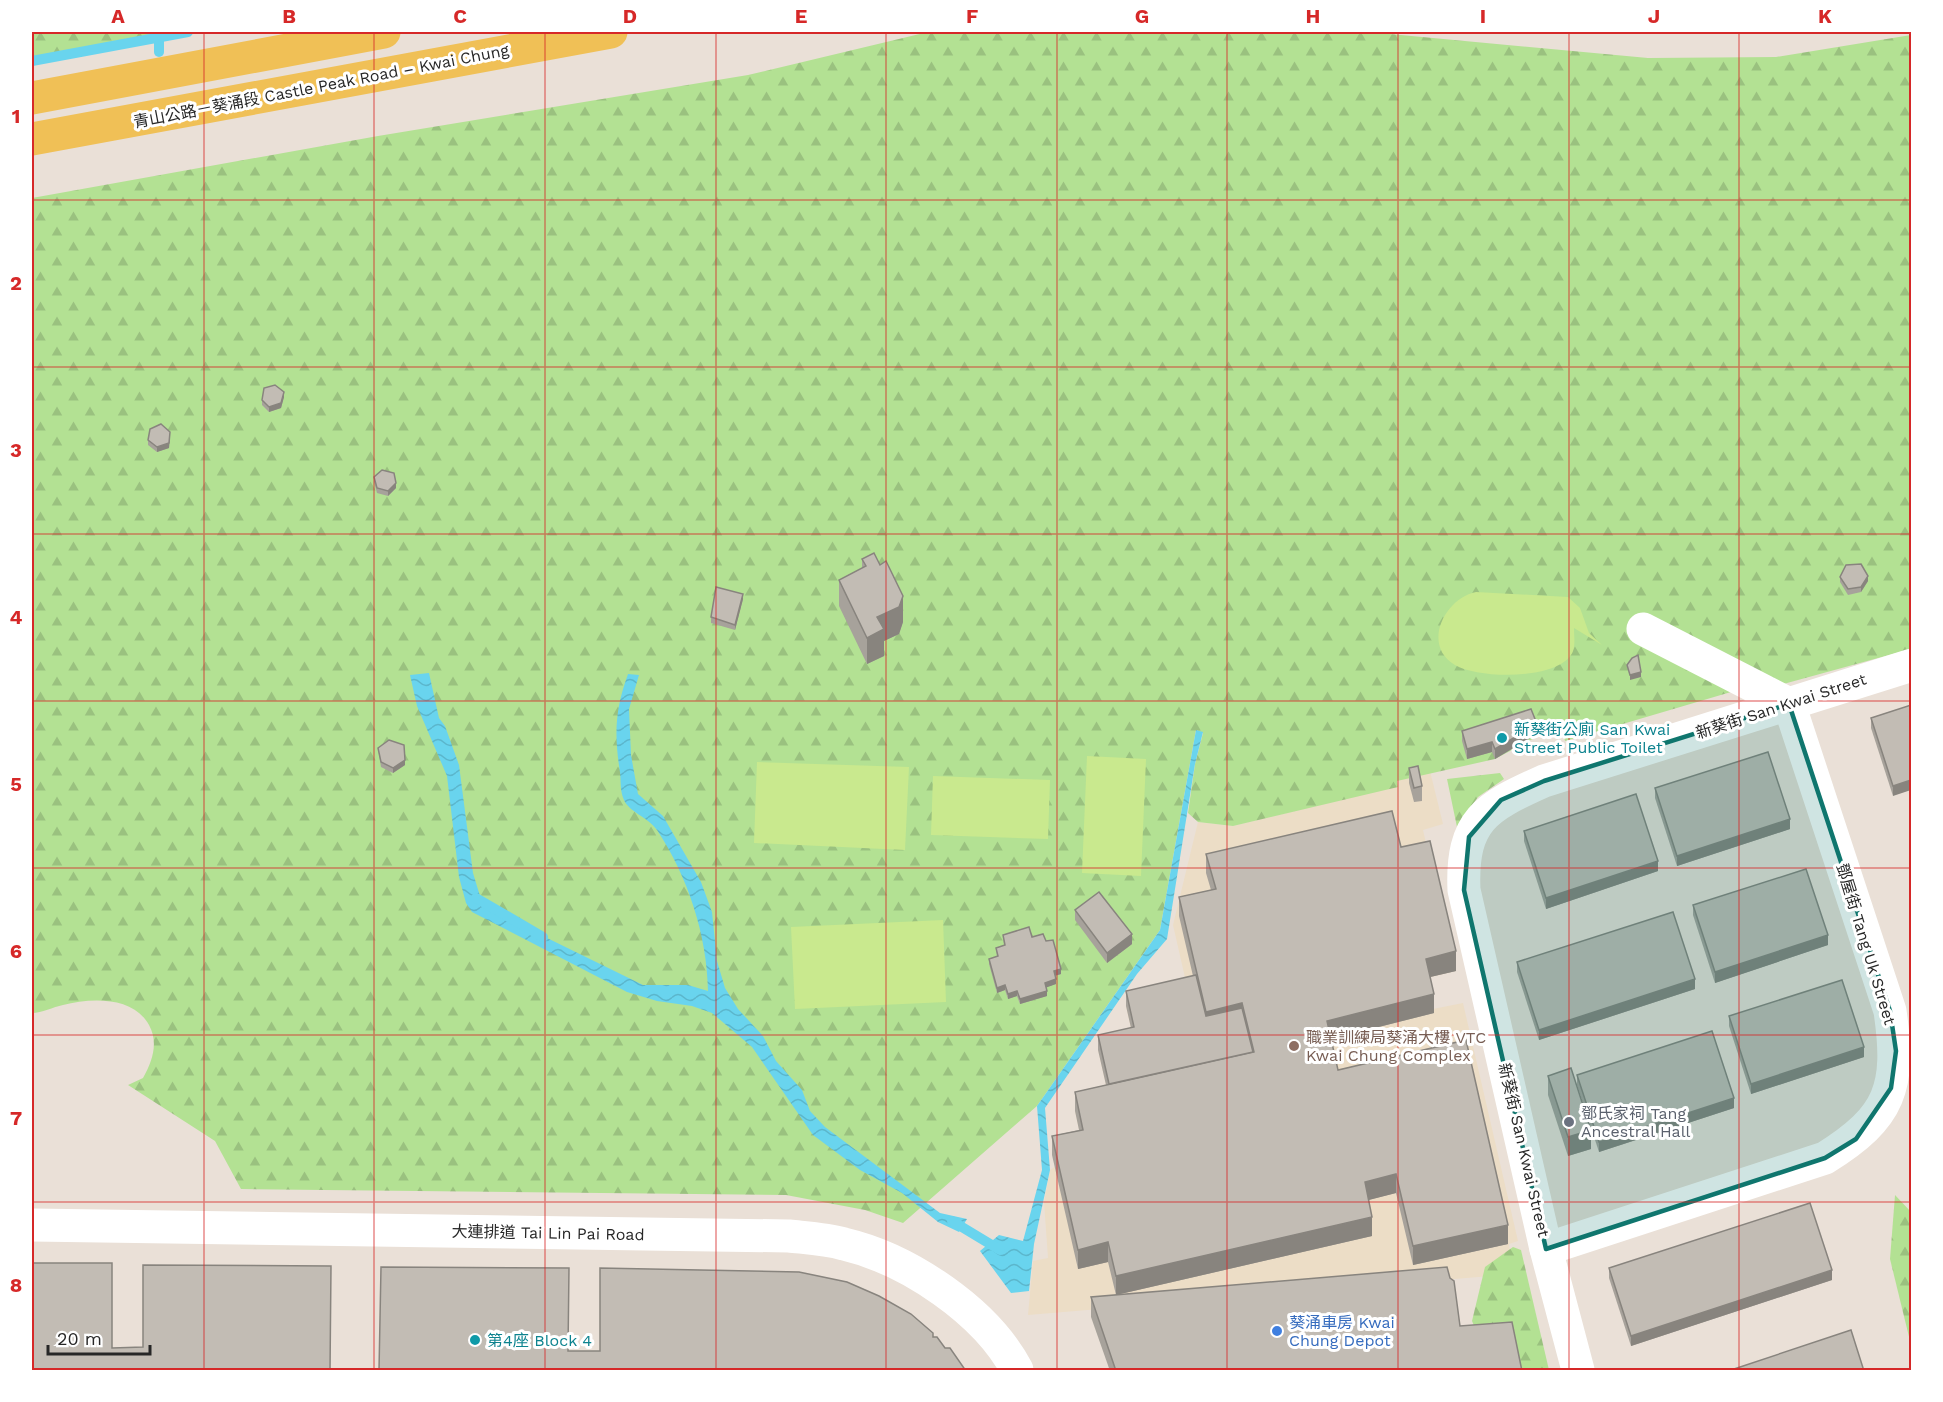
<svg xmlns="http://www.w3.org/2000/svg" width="1943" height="1402" viewBox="0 0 1943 1402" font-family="'Work Sans','Noto Sans TC',sans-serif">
<defs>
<pattern id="forest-firs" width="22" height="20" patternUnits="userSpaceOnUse" patternTransform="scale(1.5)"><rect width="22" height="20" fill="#b3e193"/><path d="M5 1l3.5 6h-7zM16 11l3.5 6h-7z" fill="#9ac17f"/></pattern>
<pattern id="water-waves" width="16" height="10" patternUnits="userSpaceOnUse" patternTransform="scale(1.5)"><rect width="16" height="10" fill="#69d4ee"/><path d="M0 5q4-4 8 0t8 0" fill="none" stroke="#5bb6cc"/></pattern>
</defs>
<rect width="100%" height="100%" fill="#eae0d7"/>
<!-- education -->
<path fill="#ecddc6" d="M1430,771L1443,824L1423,830L1456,971L1427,978L1433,1009L1463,1003L1518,1241L1509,1244L1510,1251L1526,1273L1028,1315L1033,1261L1048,1258L1044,1202L1050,1170L1083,1148L1075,1111L1110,1103L1098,1050L1134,1042L1126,1006L1142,1002L1186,982L1173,925L1198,822L1233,826L1398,786L1397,781Z"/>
<!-- forest -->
<g fill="url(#forest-firs)">
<path d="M32,32H188L32,61Z"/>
<path d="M928,32H1369L1648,58L1776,57L1911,35V649L1773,687L1731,692L1565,741L1561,724L1495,759L1397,781L1398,787L1233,826L1198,822L1188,813L1195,764L1203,733L1196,730L1160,930L1037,1106L903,1223L865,1210L786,1195L241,1189L215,1141L128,1085L143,1078C152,1062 159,1043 149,1025C133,996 91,998 63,1005C53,1007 42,1013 32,1013V198L378,136L748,75Z"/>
<path d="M1500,773L1504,779L1478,797L1457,827L1447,779Z"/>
<path d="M1895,1195L1911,1212V1345L1890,1259Z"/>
<path d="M1513,1247L1521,1250L1549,1370H1493L1472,1321L1485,1267Z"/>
</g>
<!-- pitch -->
<g fill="#c9e98e">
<path d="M1476,592L1568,597L1580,608L1589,633L1602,645L1574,628C1574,636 1576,649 1571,655C1554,680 1479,679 1455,665C1421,645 1445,598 1476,592Z"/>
<path d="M1087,756L1146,759L1141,876L1082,873Z"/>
<path d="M757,762L909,767L905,850L754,843Z"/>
<path d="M933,776L1050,780L1048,839L931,835Z"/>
<path d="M943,920L946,1002L795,1009L791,927Z"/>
</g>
<!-- water -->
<g fill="url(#water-waves)">
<path d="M429,673L439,718L445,726L459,765L473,873L480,896L487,905L543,936L643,985H688L708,991C707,935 688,877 657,830C648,817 629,812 624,800C620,792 621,781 620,772C614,734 615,710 628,674L639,675L629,709L631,755L638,794L663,816L701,882L712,912L717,961L725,988L738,1009L763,1036L776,1061L802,1090L810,1111L825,1127L940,1213L967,1219L959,1232L938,1222L902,1193L860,1170L813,1135L752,1047L712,1013L692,1006L657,1001L627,992L472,912L466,903L459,877L447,776L417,706L410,675Z"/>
<path d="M1196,730L1203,732L1195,764L1167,939L1137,974L1045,1108L1050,1170L1034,1244L1029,1291L1011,1293L980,1251L999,1235L1023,1241L1042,1170L1037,1106L1160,930Z"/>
</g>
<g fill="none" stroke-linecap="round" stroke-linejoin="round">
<!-- stream -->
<g stroke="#69d4ee" stroke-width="10">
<path d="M159,52V32"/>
<path d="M32,61L188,32"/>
<path d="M476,898L543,937"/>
<path d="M952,1221L1000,1250"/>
</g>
<!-- minor -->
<g stroke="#fff" stroke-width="33">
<path d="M1643,629L1789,704"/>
<path d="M32,1225L789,1236C807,1238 826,1239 844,1244C908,1259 986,1311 1017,1370"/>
<path d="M1546,1249L1825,1158C1891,1117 1901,1087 1890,1011L1789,704"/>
<path d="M1578,1370L1546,1249L1464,890C1461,820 1486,807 1544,781L1912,665"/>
</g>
<!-- major -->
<g stroke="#f0c056" stroke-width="33">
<path d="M32,98L384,32"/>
<path d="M32,139L611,32"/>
</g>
</g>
<!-- wall -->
<g fill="#a7a29b">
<path d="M284,397L281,408L269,412L262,405V400Z"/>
<path d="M170,437L169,448L157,452L148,445V440Z"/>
<path d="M374,477L396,488L388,496L377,493L374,482Z"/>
<path d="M862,559L903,622L899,634L884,641V656L867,664L839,606V580L862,568Z"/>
<path d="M1840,577L1868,581L1861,592L1848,595L1840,582Z"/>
<path d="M743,599L735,630L711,623V617Z"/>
<path d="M1911,705L1893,796L1871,728V718Z"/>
<path d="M1462,731L1537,734L1495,759L1492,752L1467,759L1462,741Z"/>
<path d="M378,748L405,765L393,773L381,767Z"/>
<path d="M1409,768L1422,786V801L1414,802L1409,783Z"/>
<path d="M1655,788L1790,829L1677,866L1655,798Z"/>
<path d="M1524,831L1658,871L1546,909L1524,841Z"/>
<path d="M1401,847L1456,971L1430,977L1434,1013L1331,1039L1338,1070L1508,1244L1413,1265L1396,1193L1368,1200L1372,1236L1116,1295L1108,1262L1078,1269L1052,1155V1136L1079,1130L1075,1111V1092L1106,1085L1098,1050V1035L1131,1028L1126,1006V991L1193,976L1179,916V897L1211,890L1206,873V854Z"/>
<path d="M1693,905L1828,945L1715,983L1693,915Z"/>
<path d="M1075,910L1132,944L1107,963L1075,920Z"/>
<path d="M1003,935L1032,937L1046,941L1061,974L1055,976L1056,984L1046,987L1047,996L1020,1004L1017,996L1008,999L1005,990L997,993L989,964V959L997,956L996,948L1004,945Z"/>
<path d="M1517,962L1695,989L1539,1040L1517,972Z"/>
<path d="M1729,1016L1864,1057L1751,1094L1729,1026Z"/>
<path d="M1577,1075L1734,1108L1599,1152L1577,1085Z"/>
<path d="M1548,1076L1591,1149L1568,1156L1548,1095Z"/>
<path d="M1609,1268L1832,1280L1631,1346L1609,1278Z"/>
<path d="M1091,1297L1460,1326L1522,1371H1110L1091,1317Z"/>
</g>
<!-- shaded-wall -->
<g fill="#88847e">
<path d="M284,392V397L281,408L269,412V407Z"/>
<path d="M170,432L169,448L157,452V447Z"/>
<path d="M396,483V488L388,496V491Z"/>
<path d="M1868,576V581L1861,592V587Z"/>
<path d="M743,594V599L735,630V625Z"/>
<path d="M903,596V622L899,634L884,641V656L867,664V638L877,617Z"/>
<path d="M1641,672V677L1630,680V675Z"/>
<path d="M1537,724V734L1495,759V749Z"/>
<path d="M1492,742V752L1467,759V749Z"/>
<path d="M405,760V765L393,773V768Z"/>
<path d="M1911,780V790L1893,796V786Z"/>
<path d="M1790,819V829L1677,866V856Z"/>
<path d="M1658,861V871L1546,909V898Z"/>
<path d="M1132,934V944L1107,963V953Z"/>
<path d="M1828,935V945L1715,983V972Z"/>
<path d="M1456,951V971L1426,978V959Z"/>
<path d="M1061,969V974L1054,976V971Z"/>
<path d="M1056,979V984L1045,988V983Z"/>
<path d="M1695,979V989L1539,1040V1030Z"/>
<path d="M1005,985V990L997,993V988Z"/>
<path d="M1017,991V996L1008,999V994Z"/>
<path d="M1047,991V996L1020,1004V999Z"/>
<path d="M1434,994V1013L1327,1040V1021Z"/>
<path d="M1242,1003V1022L1206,1031V1012Z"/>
<path d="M1864,1047V1057L1751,1094V1084Z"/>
<path d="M1734,1098V1108L1599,1152V1142Z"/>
<path d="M1591,1130V1149L1568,1156V1137Z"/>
<path d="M1396,1174V1193L1365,1201V1182Z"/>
<path d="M1372,1217V1236L1116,1295V1276Z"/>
<path d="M1508,1225V1244L1413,1265V1246Z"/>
<path d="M1108,1242V1262L1078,1269V1250Z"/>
<path d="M1832,1270V1280L1631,1346V1336Z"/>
</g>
<!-- building -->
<g fill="#c2bcb4" stroke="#88847e" stroke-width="1.5">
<path d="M275,385L284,392L281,403L269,407L262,400L264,388Z"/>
<path d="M161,424L170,432L169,443L157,447L148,440L150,429Z"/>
<path d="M382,470L394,473L396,483L388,491L377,488L374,477Z"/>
<path d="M874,553L880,565L886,561L903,596L899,607L877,617L884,629L867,638L839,580L866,566L862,559Z"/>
<path d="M1861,564L1868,576L1861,587L1848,589L1840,577L1846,565Z"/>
<path d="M716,587L743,594L735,625L711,617Z"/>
<path d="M1638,655L1641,672L1630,675L1627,665L1632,658Z"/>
<path d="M1911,705V780L1893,786L1871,718Z"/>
<path d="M1531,709L1537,724L1495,749L1492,742L1467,749L1462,731Z"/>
<path d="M389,740L404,745L405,760L393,768L381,762L378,748Z"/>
<path d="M1768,752L1790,819L1677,856L1655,788Z"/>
<path d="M1418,766L1422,786L1414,788L1409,768Z"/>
<path d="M1636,794L1658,861L1546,898L1524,831Z"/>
<path d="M1392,811L1401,847L1430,841L1456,951L1426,959L1434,994L1327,1021L1338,1070L1466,1040L1508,1225L1413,1246L1396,1174L1365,1182L1372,1217L1116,1276L1108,1242L1078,1250L1052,1136L1083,1130L1075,1092L1254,1052L1242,1003L1206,1012L1179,897L1216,889L1206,854Z"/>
<path d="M1806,869L1828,935L1715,972L1693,905Z"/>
<path d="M1099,892L1132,934L1107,953L1075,910Z"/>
<path d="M1673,912L1695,979L1539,1030L1517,962Z"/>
<path d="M1029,927L1032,937L1043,934L1046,941L1053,940L1061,969L1054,971L1056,979L1045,983L1047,991L1020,999L1017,991L1008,994L1005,985L997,988L989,959L998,956L996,948L1005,945L1003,935Z"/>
<path d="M1196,975L1206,1016L1242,1008L1253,1052L1109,1084L1098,1035L1134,1027L1126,991Z"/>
<path d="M1842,980L1864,1047L1751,1084L1729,1016Z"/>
<path d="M1712,1031L1734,1098L1599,1142L1577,1075Z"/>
<path d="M1571,1068L1591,1130L1568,1137L1548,1076Z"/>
<path d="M1810,1203L1832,1270L1631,1336L1609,1268Z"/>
<path d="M32,1263H112V1348L143,1347V1265L331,1266L330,1371H32Z"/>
<path d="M381,1267L569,1268L568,1351H600V1268L799,1272L847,1282L879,1296L911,1314L933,1333V1337H937L945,1348H950L966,1371H379Z"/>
<path d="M1447,1267L1450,1278L1454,1281L1460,1326L1512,1322L1522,1371H1116L1091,1297Z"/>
<path d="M1851,1330L1864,1371H1728Z"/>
</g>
<!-- marked area -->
<path fill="#0f766e" fill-opacity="0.2" stroke="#0f766e" stroke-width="4.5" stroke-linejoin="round" d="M1789,704L1890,1011L1896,1051L1891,1088L1856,1139L1825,1158L1546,1249L1464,890L1469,837L1501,800L1544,781Z"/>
<!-- grid -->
<path fill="none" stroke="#d62828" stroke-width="1.5" stroke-opacity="0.55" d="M204,32V1370M374,32V1370M545,32V1370M716,32V1370M886,32V1370M1057,32V1370M1227,32V1370M1398,32V1370M1569,32V1370M1739,32V1370M32,200H1912M32,367H1912M32,534H1912M32,701H1912M32,868H1912M32,1035H1912M32,1202H1912"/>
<!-- markers -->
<g fill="#0f9aa8" stroke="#fff" stroke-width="2">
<circle cx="1502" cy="738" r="6"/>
<circle cx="475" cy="1340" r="6"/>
</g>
<circle fill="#8d6e63" stroke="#fff" stroke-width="2" cx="1294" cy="1046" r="6"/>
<circle fill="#6b7280" stroke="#fff" stroke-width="2" cx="1569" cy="1122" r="6"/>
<circle fill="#3f7fe0" stroke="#fff" stroke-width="2" cx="1277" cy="1331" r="6"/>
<g text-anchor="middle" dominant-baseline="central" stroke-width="6" stroke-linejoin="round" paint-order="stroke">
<!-- street labels -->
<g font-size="16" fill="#272727" stroke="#fff">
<text transform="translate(321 86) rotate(-11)">青山公路－葵涌段 Castle Peak Road – Kwai Chung</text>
<text transform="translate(1781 706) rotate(-18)">新葵街 San Kwai Street</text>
<text transform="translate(1866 944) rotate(73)">鄧屋街 Tang Uk Street</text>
<text transform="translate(1524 1150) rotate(77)">新葵街 San Kwai Street</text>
<text transform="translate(548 1233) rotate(1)">大連排道 Tai Lin Pai Road</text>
</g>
<!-- culture labels -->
<g font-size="16" fill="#0d838f" stroke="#fff" text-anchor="start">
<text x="1514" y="729">新葵街公廁 San Kwai<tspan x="1514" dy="18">Street Public Toilet</tspan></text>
<text x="487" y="1340">第4座 Block 4</text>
</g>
<!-- education labels -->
<g font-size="16" fill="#785e54" stroke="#fff" text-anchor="start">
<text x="1306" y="1037">職業訓練局葵涌大樓 VTC<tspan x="1306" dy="18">Kwai Chung Complex</tspan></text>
</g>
<!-- worship labels -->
<g font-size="16" fill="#5b616d" stroke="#fff" text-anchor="start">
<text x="1581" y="1113">鄧氏家祠 Tang<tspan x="1581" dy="18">Ancestral Hall</tspan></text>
</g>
<!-- shop labels -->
<g font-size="16" fill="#366cbe" stroke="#fff" text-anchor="start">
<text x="1289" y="1322">葵涌車房 Kwai<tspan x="1289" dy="18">Chung Depot</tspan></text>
</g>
</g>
<!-- border -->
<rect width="1943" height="1402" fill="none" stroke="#ffffff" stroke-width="66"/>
<!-- scale -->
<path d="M48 1345v9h102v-9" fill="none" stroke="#272727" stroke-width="3"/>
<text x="57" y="1345" font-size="18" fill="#272727" stroke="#ffffff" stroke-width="4.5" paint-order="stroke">20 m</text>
<rect x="33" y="33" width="1877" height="1336" fill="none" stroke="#d62828" stroke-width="2"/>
<g font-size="20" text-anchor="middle" font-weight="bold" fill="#d62828">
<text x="118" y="23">A</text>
<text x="289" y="23">B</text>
<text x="460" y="23">C</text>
<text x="630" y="23">D</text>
<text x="801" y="23">E</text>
<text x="972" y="23">F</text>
<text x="1142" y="23">G</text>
<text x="1313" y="23">H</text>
<text x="1483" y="23">I</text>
<text x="1654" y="23">J</text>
<text x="1825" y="23">K</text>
<text x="16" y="123">1</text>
<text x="16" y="290">2</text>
<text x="16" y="457">3</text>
<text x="16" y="624">4</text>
<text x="16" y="791">5</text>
<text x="16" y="958">6</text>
<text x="16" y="1125">7</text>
<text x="16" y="1292">8</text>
</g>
</svg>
